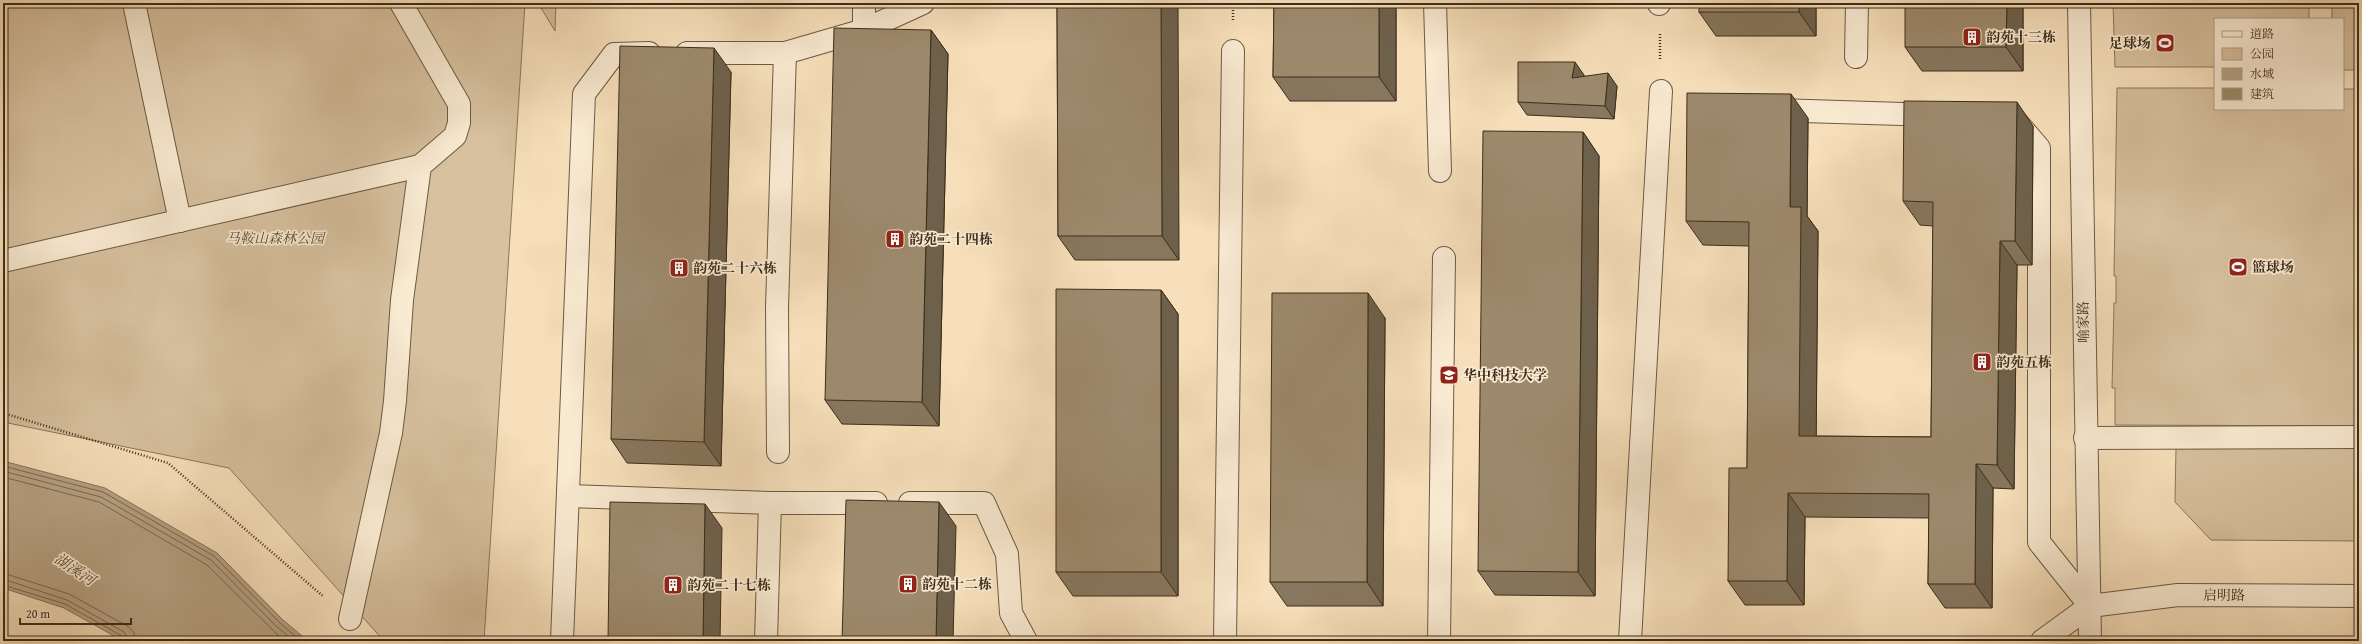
<svg xmlns="http://www.w3.org/2000/svg" width="2362" height="644" viewBox="0 0 2362 644" font-family="'Gentium Book Plus','Noto Serif SC',serif">
<rect width="100%" height="100%" fill="#f6dfba"/>
<filter id="stains"><feTurbulence type="fractalNoise" baseFrequency=".005" numOctaves="4"/><feColorMatrix values="0 0 0 0 .2 0 0 0 0 .09 0 0 0 0 .02 0 0 0 .5 -.17"/></filter>
<radialGradient id="worn" r=".72"><stop offset=".6" stop-color="#630" stop-opacity="0"/><stop offset="1" stop-color="#630" stop-opacity=".3"/></radialGradient>
<!-- green -->
<g fill="#d7c19f" stroke="#8a775c">
<path d="M3,3H525L484,641H384L229,468L3,422Z"/>
<path d="M538,3H556L555,31Z"/>
<path d="M2113,3H2309V19H2215V67H2115Z"/>
<path d="M2332,3H2359V70H2343V19H2332Z"/>
<path d="M2117,88H2215V109H2343V89H2359V426L2115,425V388H2112L2114,303H2116V276H2114Z"/>
<path d="M2176,447L2359,448V541L2211,540L2175,502Z"/>
</g>
<!-- water -->
<path fill="#b7a284" stroke="#86735a" d="M3,461L105,488L217,553L283,620L308,641H123L64,608L3,588Z"/>
<g fill="none" stroke-linecap="round" stroke-linejoin="round">
<!-- shore -->
<g stroke="#7a684f" stroke-width="1">
<path d="M3,466L103,492L214,556L280,623L301,641"/>
<path d="M3,471L101,497L211,560L276,626L294,641"/>
<path d="M3,477L99,502L207,565L284,641"/>
<path d="M3,573L69,594L129,627L134,633L135,641"/>
<path d="M3,579L67,600L124,632L129,641"/>
<path d="M3,585L65,604L122,636L124,641"/>
</g>
<!-- minor casing -->
<g stroke="#6b5a42" stroke-width="24">
<g id="minor">
<path d="M134,3L180,221"/>
<path d="M864,3V30"/>
<path d="M1435,3L1440,171"/>
<path d="M1659,3V4"/>
<path d="M2079,3L2090,641"/>
<path d="M687,53H785L864,30L923,3"/>
<path d="M1856,57L1857,3"/>
<path d="M1774,110L1934,115"/>
<path d="M2014,119L2039,148V542L2090,606"/>
<path d="M3,261L420,166"/>
<path d="M2085,438L2359,437"/>
<path d="M778,452L777,307L785,53"/>
<path d="M569,496L770,503H876"/>
<path d="M910,503H984L1007,554L1011,613L1026,641"/>
<path d="M350,619L391,433L395,401L402,300L420,166L455,136L459,123V104L401,3"/>
<path d="M562,641L584,94L614,54L649,53"/>
<path d="M766,641L770,503"/>
<path d="M1225,641L1233,51"/>
<path d="M1439,641L1444,258"/>
<path d="M1630,641L1661,91"/>
<path d="M2042,641L2090,606L2178,595L2359,596"/>
</g>
</g>
<!-- path -->
<g stroke="#3d2d1a" stroke-width="2.5" stroke-dasharray="1 2" stroke-linecap="butt">
<path d="M1233,20V3"/>
<path d="M1660,34V61"/>
<path d="M3,413L168,463L324,597"/>
</g>
<!-- minor -->
<use href="#minor" stroke="#f9ead2" stroke-width="22"/>
</g>
<!-- wall -->
<g fill="#87775e" stroke="#3d2d1a">
<path d="M1057,3L1179,260H1075L1058,236Z"/>
<path d="M1274,3H1396V101H1290L1273,77Z"/>
<path d="M1816,3V36H1716L1699,12Z"/>
<path d="M2023,3V71H1922L1905,47Z"/>
<path d="M931,30L948,54L939,426L842,424L825,400Z"/>
<path d="M731,72L721,466L627,463L611,439Z"/>
<path d="M1584,75V76L1617,86L1614,119L1527,115L1518,102Z"/>
<path d="M1808,118L1807,216L1818,231L1816,436L1931,437L1933,226L1920,225L1903,201L2033,126L2032,265H2017L2014,489L1993,488L1992,608H1945L1928,584L1929,518L1805,517L1804,605H1745L1728,581L1747,468L1749,246L1703,245L1686,221Z"/>
<path d="M1583,132L1599,156L1595,596L1495,595L1478,571Z"/>
<path d="M1161,290L1178,314V596H1073L1056,572Z"/>
<path d="M1385,318L1383,606H1287L1270,582Z"/>
</g>
<!-- shaded-wall -->
<g fill="#6e614c" stroke="#3d2d1a">
<path d="M1161,3H1178L1179,260L1162,236Z"/>
<path d="M1379,3H1396V101L1379,77Z"/>
<path d="M1799,3H1816V36L1799,12Z"/>
<path d="M2007,3H2023V71L2006,47Z"/>
<path d="M931,30L948,54L939,426L922,402Z"/>
<path d="M714,48L731,72L721,466L704,442Z"/>
<path d="M1575,62L1584,75L1581,91L1572,78Z"/>
<path d="M1608,73L1617,86L1614,119L1605,106Z"/>
<path d="M1791,94L1808,118L1807,216L1818,231L1816,460L1799,436L1790,207Z"/>
<path d="M2017,102L2033,126L2032,265L2015,241Z"/>
<path d="M1583,132L1599,156L1595,596L1578,572Z"/>
<path d="M2000,241L2017,265L2014,489L1997,465Z"/>
<path d="M1161,290L1178,314V596L1161,572Z"/>
<path d="M1368,293L1385,318L1383,606L1367,582Z"/>
<path d="M1976,464L1993,488L1992,608L1975,584Z"/>
<path d="M1788,493L1805,517L1804,605L1787,581Z"/>
<path d="M939,502L956,526L953,641H936Z"/>
<path d="M705,504L722,528L720,641H703Z"/>
</g>
<!-- building -->
<g fill="#9d8a6d" stroke="#3d2d1a">
<path d="M1057,3H1161L1162,236H1058Z"/>
<path d="M1274,3H1379V77H1273Z"/>
<rect x="1699" y="3" width="100" height="9"/>
<path d="M1905,3H2007L2006,47H1905Z"/>
<path d="M834,28L931,30L922,402L825,400Z"/>
<path d="M620,46L714,48L704,442L611,439Z"/>
<path d="M1518,62H1575L1572,78L1608,73L1605,106L1518,102Z"/>
<path d="M1687,93L1791,94L1790,207H1801L1799,436L1931,437L1933,202L1903,201L1904,101L2017,102L2015,241H2000L1997,465L1976,464L1975,584H1928L1929,494L1788,493L1787,581H1728L1729,468H1747L1749,222L1686,221Z"/>
<path d="M1483,131L1583,132L1578,572L1478,571Z"/>
<path d="M1056,289L1161,290V572H1056Z"/>
<path d="M1272,293H1368L1367,582H1270Z"/>
<path d="M846,500L939,502L936,641H842Z"/>
<path d="M610,502L705,504L703,641H608Z"/>
</g>
<!-- icons -->
<defs>
<g id="building-square" transform="scale(1)"><rect x="-9" y="-9" width="18" height="18" rx="4" fill="#8f2418" stroke="#f9ead2"/><path d="M-4-6H4V6H1V3H-1V6H-4ZM-2.5-4.3h1.7v1.8h-1.7ZM.8-4.3h1.7v1.8H.8ZM-2.5-1h1.7V.8h-1.7ZM.8-1h1.7V.8H.8Z" fill="#fff"/></g>
<g id="stadium-square" transform="scale(1)"><rect x="-9" y="-9" width="18" height="18" rx="4" fill="#8f2418" stroke="#f9ead2"/><path d="M0-5a6.5 5 0 1 0 0 10a6.5 5 0 1 0 0-10ZM-3.5-1.8h7v3.6h-7Z" fill="#fff"/></g>
<g id="university-square" transform="scale(1)"><rect x="-9" y="-9" width="18" height="18" rx="4" fill="#8f2418" stroke="#f9ead2"/><path d="M0-5L7-2L0 1L-7-2ZM-4 1L0 2.5L4 1V4Q0 6-4 4Z" fill="#fff"/></g>
</defs>
<g fill-rule="evenodd">
<use href="#building-square" x="1972" y="37"/>
<use href="#stadium-square" x="2165" y="43"/>
<use href="#building-square" x="895" y="239"/>
<use href="#stadium-square" x="2238" y="267"/>
<use href="#building-square" x="679" y="268"/>
<use href="#building-square" x="1982" y="362"/>
<use href="#university-square" x="1449" y="375"/>
<use href="#building-square" x="908" y="584"/>
<use href="#building-square" x="673" y="585"/>
</g>
<g text-anchor="middle" dominant-baseline="central" stroke-width="3.5" stroke-linejoin="round" paint-order="stroke">
<!-- poi labels -->
<g font-size="14" font-weight="bold" fill="#3d2d1a" stroke="#f9ead2" text-anchor="start">
<text x="1986" y="37">韵苑十三栋</text>
<text x="2151" y="43" text-anchor="end">足球场</text>
<text x="909" y="239">韵苑二十四栋</text>
<text x="2252" y="267">篮球场</text>
<text x="693" y="268">韵苑二十六栋</text>
<text x="1996" y="362">韵苑五栋</text>
<text x="1463" y="375">华中科技大学</text>
<text x="922" y="584">韵苑十二栋</text>
<text x="687" y="585">韵苑二十七栋</text>
</g>
<!-- park labels -->
<g font-size="14" font-style="italic" fill="#5c4b35" stroke="#f9ead2">
<text x="275" y="238">马鞍山森林公园</text>
</g>
<!-- street labels -->
<g font-size="14" fill="#3d2d1a" stroke="#f9ead2">
<text transform="translate(2083 322) rotate(-91)">喻家路</text>
<text x="2224" y="595">启明路</text>
</g>
<!-- water labels -->
<g font-size="15" font-style="italic" fill="#5c4a34" stroke="#f9ead2">
<text transform="translate(75 569) rotate(33)">湖溪河</text>
</g>
</g>
<!-- margin -->
<rect width="2362" height="644" fill="none" stroke="#f6dfba" stroke-width="16"/>
<rect x="4" y="4" width="2354" height="636" fill="none" stroke="#3d2d1a" stroke-width="2"/>
<rect x="8" y="8" width="2346" height="628" fill="none" stroke="#3d2d1a"/>
<!-- legend -->
<rect x="2214" y="18" width="130" height="92" fill="#f9ead2" stroke="#ae9e88"/>
<rect x="2222" y="31" width="20" height="6" fill="#f9ead2" stroke="#ae9e88"/>
<text x="2250" y="38" font-size="12" fill="#3d2d1a">道路</text>
<rect x="2222" y="48" width="20" height="12" fill="#d7c19f" stroke="#ae9e88"/>
<text x="2250" y="58" font-size="12" fill="#3d2d1a">公园</text>
<rect x="2222" y="68" width="20" height="12" fill="#b7a284" stroke="#ae9e88"/>
<text x="2250" y="78" font-size="12" fill="#3d2d1a">水域</text>
<rect x="2222" y="88" width="20" height="12" fill="#9d8a6d" stroke="#ae9e88"/>
<text x="2250" y="98" font-size="12" fill="#3d2d1a">建筑</text>
<!-- scale -->
<path d="M20 618v6h111v-6" fill="none" stroke="#3d2d1a" stroke-width="2"/>
<text x="26" y="618" font-size="12" fill="#3d2d1a" stroke="#f9ead2" stroke-width="3" paint-order="stroke">20 m</text>
<rect width="100%" height="100%" filter="url(#stains)"/>
<rect width="100%" height="100%" fill="url(#worn)"/>
</svg>
